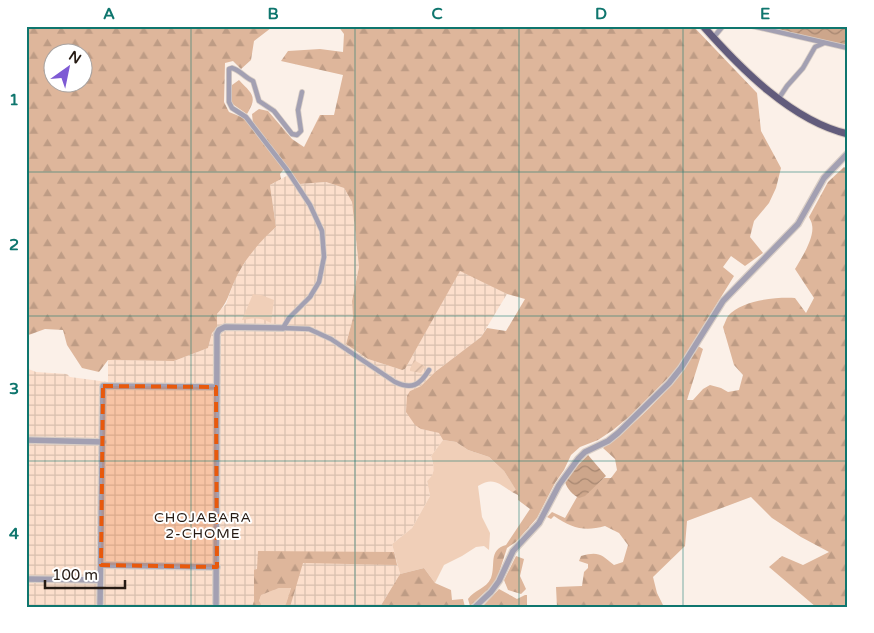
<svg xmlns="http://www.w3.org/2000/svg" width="874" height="633" viewBox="0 0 874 633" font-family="'Varela Round',sans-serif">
<defs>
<pattern id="industrial-grid" width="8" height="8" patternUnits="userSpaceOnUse" patternTransform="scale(1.25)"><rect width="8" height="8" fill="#fcdfcc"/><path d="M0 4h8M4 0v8" fill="none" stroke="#d8bfae"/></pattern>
<pattern id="forest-firs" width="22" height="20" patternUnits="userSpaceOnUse" patternTransform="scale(1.25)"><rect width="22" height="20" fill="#deb69b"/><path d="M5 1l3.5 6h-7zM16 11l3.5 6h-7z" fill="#be9c85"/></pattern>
<pattern id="garden-furrows" width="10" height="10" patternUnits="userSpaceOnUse" patternTransform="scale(1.25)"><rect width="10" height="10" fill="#f0cfb8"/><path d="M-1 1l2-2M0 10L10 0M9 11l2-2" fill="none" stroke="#ceb19d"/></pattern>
<pattern id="water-waves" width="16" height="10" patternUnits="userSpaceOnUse" patternTransform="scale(1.25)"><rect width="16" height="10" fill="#cda68b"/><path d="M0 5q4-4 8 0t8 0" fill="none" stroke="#a68670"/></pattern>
</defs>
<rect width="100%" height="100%" fill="#fbf0e8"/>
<!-- industrial -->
<path fill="url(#industrial-grid)" d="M292,173L301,184L326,182L344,188L352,202L359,267L352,301L353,318L346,344L368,359L402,370L405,369L460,270L507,294L481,337L435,372L421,386L410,391L421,429L440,433L443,440L431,456L434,468L432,477L427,481L430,496L412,528L392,544L400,574L380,607H26V368L36,372L67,374L70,377L108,382V360L174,361L208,348L212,333L217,328V314L226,304L235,279L255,246L276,227L270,185Z"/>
<!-- grass -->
<g fill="#f0cfb8">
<path d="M253,294L261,295L274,300L271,323C261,317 253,318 242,320Z"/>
<path d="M443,440L456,442L468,450L489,457L504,471L517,491L512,492C498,483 493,477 478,486L482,517L490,533L489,550L484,546L476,547L462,556L444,565L435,583L424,568L400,574L392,544L412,528L430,496L427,481C436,474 434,466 431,456Z"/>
<path d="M291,587L285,607H260L261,604L259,602L261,595L279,588Z"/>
</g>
<!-- forest -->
<g fill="url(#forest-firs)" fill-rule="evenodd">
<path d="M26,26H280L271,28L254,41L251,60L241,69L233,61L225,63L224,102L229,112L244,118L284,169L280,174L281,179L270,185L276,227C259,242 245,259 235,280C229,293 228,302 217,314V328L212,333L208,348L174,361L108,360L99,372L82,368L67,345L63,330L45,329L26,336ZM52,52H82V82H52Z"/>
<path d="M338,26H693L757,93L761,131L781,168L776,188L769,203L754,221L750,237L763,253L745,266L731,256L723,267L734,276L676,370L630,416L613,430L598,440L580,447L571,455L564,470L555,483L537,518L516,542L507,548L496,582L470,606L468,599C474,590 486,589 491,578C496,565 488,550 506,545L530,509L518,500V495L512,492L516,490L504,471L489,457L468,450L456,442L443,440L439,433L421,429L415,425L406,412L407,396L410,391L421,386L435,372L481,337L487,328L506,331L525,299L507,294L460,271L405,369L402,370L368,359L346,344L353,318L352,301L359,267L352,202L344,188L326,182L300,184L253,124L252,114L259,109L268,111L292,139L304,147L320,115H334L343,75L281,61L288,51L320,49L343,52L344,34Z"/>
<path d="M239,80C252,94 258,96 247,114L231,103L232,85Z"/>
<path d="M844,167L848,170V607H816L769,567L782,556L803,565L829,552L801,537L772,518L751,497L687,521L685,546L653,577L657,593L664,607H557L556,587L582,586L584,572L588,568V564L579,561L581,556C598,551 601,554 614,565L623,562L628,545L619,533L605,526C584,532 572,528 554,516L551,519L547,517L552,512L565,518L581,490L596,485L604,478H611L617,470L615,459L603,448C641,419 674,387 698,346L703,349L687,400H693L703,389L710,385L721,388L728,392L739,390L743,375L734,365L723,327C725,323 726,319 728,316C742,300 775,297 795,298L806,313L814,298L795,269C801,259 815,237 812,225C812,222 810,220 809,217L828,182Z"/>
<path d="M258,551L394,552L397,565L303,563L290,607H285L291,588H279L261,595L259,601L261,604L260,607H252L254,601V570L257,569Z"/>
<path d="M516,556L524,559L520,576L526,589L521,594L508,590L504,580Z"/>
<path d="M424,568L435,583L451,590L452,600L463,599L465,607H380L400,574Z"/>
<path d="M499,589L517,599L525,595H527V607H482Z"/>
</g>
<!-- garden -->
<path fill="url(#garden-furrows)" d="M414,360L426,367L424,368L421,373L410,371V369Z"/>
<!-- water -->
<g fill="url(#water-waves)">
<path d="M757,26H848V47Z"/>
<path d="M588,455L606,476L585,496L579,498C573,495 567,489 565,482L575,468Z"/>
</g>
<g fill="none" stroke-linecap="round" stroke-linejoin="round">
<!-- minor casing -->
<g stroke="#d9cec6" stroke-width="6">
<g id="minor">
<path d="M752,26L848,48"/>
<path d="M713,38L723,26"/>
<path d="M302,92L298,110L301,131L297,135L292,134L274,111L259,101L253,81C245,78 240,70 232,68L229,69V102L232,108L246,117L287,170L310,205L322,231L324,257L319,282L310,297L289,318L283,328L309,329L331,339L395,382C412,390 420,385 429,370"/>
<path d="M779,98L787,86L803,68L815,47L824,43"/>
</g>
</g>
<!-- tertiary casing -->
<g stroke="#d9cec6" stroke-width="8">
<g id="tertiary">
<path d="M26,440L103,442"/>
<path d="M101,565L217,567"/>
<path d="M26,579L100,580"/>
<path d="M100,607L103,386L216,387"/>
<path d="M216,607L217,334L219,330L225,327L283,328"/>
<path d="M475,607L491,592L499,581L513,551L539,523L559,485L578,459L585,452L608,441L618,433L669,383L681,368L723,301L798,224L824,178L848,153"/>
</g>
</g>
<!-- primary casing -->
<g stroke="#d9cec6" stroke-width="9">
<path id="primary" d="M703,26C740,68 792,121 848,134"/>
</g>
<!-- minor -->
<use href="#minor" stroke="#a3a0b2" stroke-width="4.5"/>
<!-- tertiary -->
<use href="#tertiary" stroke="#a3a0b2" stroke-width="5.5"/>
<!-- primary -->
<use href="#primary" stroke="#625c7c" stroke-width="7"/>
</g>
<!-- marked area -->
<path fill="#e8590c" fill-opacity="0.2" stroke="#e8590c" stroke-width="4" stroke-dasharray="10 6" stroke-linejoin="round" d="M103,386L216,387L217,567L101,565Z"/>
<!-- grid -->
<path fill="none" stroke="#0f766e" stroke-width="1" stroke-opacity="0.55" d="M191,26V607M355,26V607M519,26V607M683,26V607M26,172H848M26,316H848M26,461H848"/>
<g text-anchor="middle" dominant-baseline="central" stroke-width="4" stroke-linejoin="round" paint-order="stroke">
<!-- neighbourhood labels -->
<g font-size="14" letter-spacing="1" fill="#251a13" stroke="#fff">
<text x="203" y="517">CHOJABARA<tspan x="203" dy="16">2-CHOME</tspan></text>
</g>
</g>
<!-- border -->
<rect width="874" height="633" fill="none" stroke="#ffffff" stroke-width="55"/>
<!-- north arrow -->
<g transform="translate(68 68) rotate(33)"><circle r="24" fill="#ffffff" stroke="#a8a3a1"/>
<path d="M0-4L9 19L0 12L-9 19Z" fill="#7e5ad4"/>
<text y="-8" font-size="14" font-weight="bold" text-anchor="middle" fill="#251a13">N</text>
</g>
<!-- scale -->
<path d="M45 580v8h80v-8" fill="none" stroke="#251a13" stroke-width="2.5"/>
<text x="52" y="580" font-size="15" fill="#251a13" stroke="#ffffff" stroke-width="4" paint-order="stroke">100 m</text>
<rect x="28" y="28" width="818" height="578" fill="none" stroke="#0f766e" stroke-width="2"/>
<g font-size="16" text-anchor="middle" font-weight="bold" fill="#0f766e">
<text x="109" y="19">A</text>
<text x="273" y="19">B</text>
<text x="437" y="19">C</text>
<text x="601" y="19">D</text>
<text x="765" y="19">E</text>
<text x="14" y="105">1</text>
<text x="14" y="250">2</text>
<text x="14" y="394">3</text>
<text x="14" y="539">4</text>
</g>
</svg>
